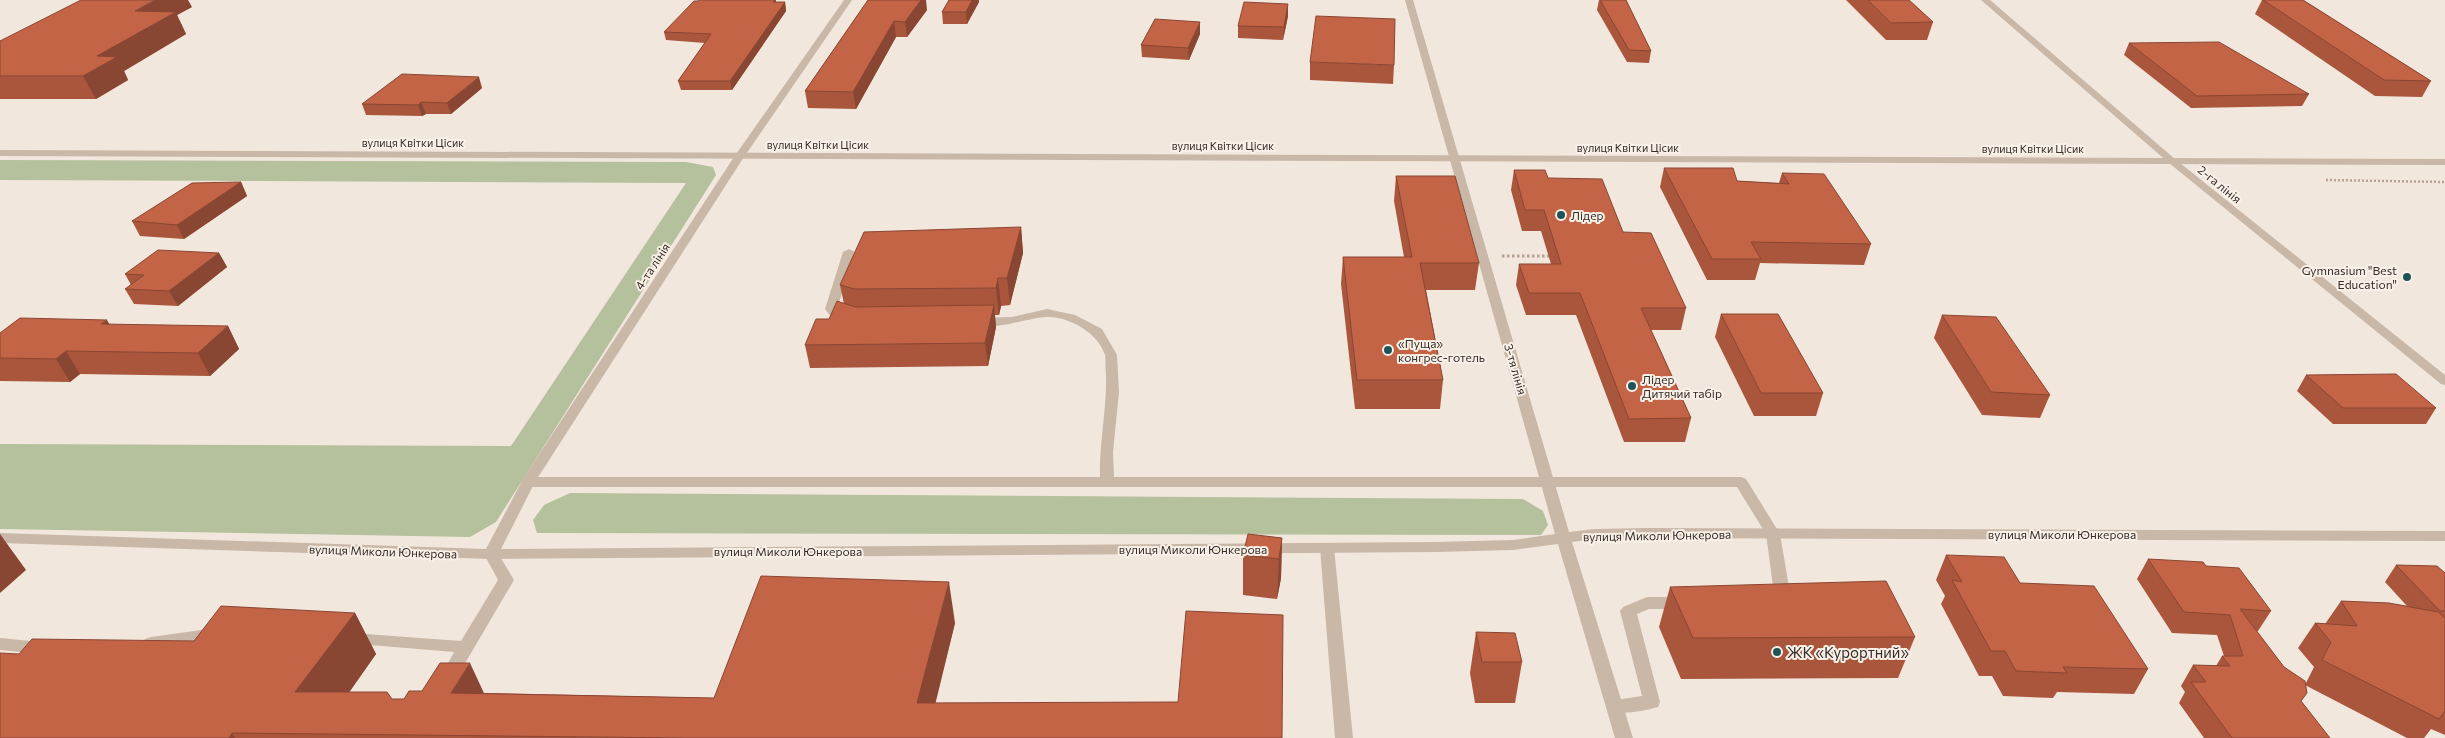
<svg xmlns="http://www.w3.org/2000/svg" width="2445" height="738" viewBox="0 0 2445 738" font-family="Commissioner,sans-serif">
<rect width="100%" height="100%" fill="#f2e7dc"/>
<!-- green -->
<g fill="#b5c09c">
<path d="M0,160L686,162L713,167L716,175L496,522L470,537L0,529V444L511,446L686,183L0,180Z"/>
<path d="M570,493L1523,499L1543,511L1548,525L1541,535L537,533L533,520L544,505Z"/>
</g>
<g fill="none" stroke-linecap="round" stroke-linejoin="round">
<!-- path-far1 -->
<path stroke="#b5a192" stroke-width="2.5" stroke-dasharray="2 2" stroke-linecap="butt" d="M2326,180L2445,182"/>
<!-- path -->
<path stroke="#b5a192" stroke-width="3" stroke-dasharray="2.5 2.5" stroke-linecap="butt" d="M1502,256H1549"/>
<!-- service -->
<g fill="#c9b7a8" fill-rule="evenodd">
<path d="M849,249L855,252L837,309C842,314 849,314 853,319L851,322C840,324 831,318 825,309L843,252Z"/>
<path d="M1047,309L1075,315L1102,329L1117,355L1119,392L1113,452L1114,477H1741L1746,479L1780,534L1789,587C1784,596 1778,604 1768,601L1765,597L1773,586L1766,534L1737,487H528L523,485L521,482L523,479L528,477H1100C1099,443 1107,409 1106,374C1105,368 1106,360 1105,355C1098,333 1070,317 1048,317C1032,316 985,335 973,322L979,318L1012,317Z"/>
<path d="M1327,543L1332,544L1334,548L1353,738H1335L1320,548L1322,544Z"/>
<path d="M491,549L496,550L514,580L454,682L448,684L442,682L440,678L454,652L346,643L344,639L346,635L352,633L461,641L498,580L484,554L486,550Z"/>
<path d="M1647,597H1683L1688,599L1691,603L1688,607L1683,609H1649L1637,614L1660,702L1658,707C1645,711 1622,715 1609,711L1607,706L1609,701L1642,696L1620,611L1623,607Z"/>
<path d="M215,628L221,630L223,634L221,638L215,640L151,649L145,647L143,643L145,639L151,637Z"/>
<path d="M0,638L41,642L47,644L49,648L47,652L41,654L0,650Z"/>
</g>
<!-- minor -->
<g fill="#c9b7a8" fill-rule="evenodd">
<path d="M844,0H852L742,160L535,482L501,549L1435,542L1513,540L1555,534L1405,0H1413L1569,532L1594,529L1647,528L2445,531V541L1647,538L1594,539L1572,542L1633,738H1615L1558,544L1513,550L1435,552L491,559L0,543V533L486,549L523,479L732,160Z"/>
<path d="M1981,0H1990L2175,159L2445,375V385L2441,384L2169,163Z"/>
</g>
<!-- tertiary -->
<path fill="#c9b7a8" fill-rule="evenodd" d="M0,150L2445,159V165L0,156Z"/>
</g>
<!-- wall -->
<g fill="#a9563d">
<path d="M776,0V2H785L786,11L732,90H681L678,81L705,43L666,40L664,32L698,1Z"/>
<path d="M868,0L927,10L907,37H896L856,109L808,108L805,91Z"/>
<path d="M949,0H979V2L967,24H943L942,12Z"/>
<path d="M1599,0H1626L1651,51L1649,63L1627,62L1597,10Z"/>
<path d="M1846,0H1909L1933,22L1927,40H1886Z"/>
<path d="M2262,0H2303L2431,81L2422,97L2375,96L2255,14Z"/>
<path d="M1288,4V16L1283,40L1238,38V26Z"/>
<path d="M192,7L177,15L186,34L124,71L128,80L96,99H0V41Z"/>
<path d="M1200,34L1189,60L1142,57L1141,45Z"/>
<path d="M2129,43L2309,94L2302,106L2191,108L2124,55Z"/>
<path d="M1310,62L1394,65L1393,84L1310,80Z"/>
<path d="M482,88L451,114H426L422,116L366,115L362,104Z"/>
<path d="M1664,168L1737,181L1779,183L1782,173L1871,244L1864,265L1760,263L1755,280H1707L1660,187Z"/>
<path d="M1514,170L1548,178L1623,232L1686,308L1681,330H1651L1691,418L1685,442H1624L1576,315H1526L1516,285L1519,264H1551L1541,231H1522L1511,190Z"/>
<path d="M1396,176L1479,263L1475,290H1426L1443,380L1440,409H1355L1341,284L1343,257H1404L1394,201Z"/>
<path d="M241,182L247,196L184,239L140,236L132,221Z"/>
<path d="M1021,227L1023,253L1010,305L1001,306L999,315H995L996,327L988,366L810,368L805,345L844,304L840,285Z"/>
<path d="M219,253L227,267L178,306L134,304L125,289L131,285L125,274Z"/>
<path d="M1721,314L1823,393L1816,416H1754L1715,337Z"/>
<path d="M1942,315L2050,395L2040,418L1982,415L1934,338Z"/>
<path d="M228,326L239,349L210,376L80,374L70,382L0,381V333Z"/>
<path d="M2306,375L2436,408L2426,424H2333L2297,391Z"/>
<path d="M1282,538L1281,578L1277,599L1243,595V555Z"/>
<path d="M1946,555L2148,669L2134,694L2057,692L2053,698L2003,696L1992,676H1979L1941,604L1945,596L1936,580Z"/>
<path d="M2148,559L2206,566L2271,611L2258,631H2256L2284,667L2305,685L2314,667L2298,648L2315,623L2325,624L2341,601L2407,606L2385,582L2396,565L2445,573V735L2431,729L2424,738H2407L2305,685L2301,701L2330,738H2204L2179,703L2185,692L2181,686L2193,665L2216,666L2222,656H2224L2217,635L2172,633L2137,579Z"/>
<path d="M1670,587L1915,637L1898,678L1681,679L1659,627Z"/>
<path d="M355,613L376,654L349,692L392,699H404L484,693L714,698L955,623L935,703L1282,738H0L19,654L194,641Z"/>
<path d="M1476,632L1522,662L1515,703H1475L1470,673Z"/>
</g>
<!-- shaded-wall -->
<g fill="#894632">
<path d="M155,0H188L192,7L177,15L186,34L124,71L128,80L96,99L83,76L97,56L135,11Z"/>
<path d="M921,0H926L927,10L907,37L905,22Z"/>
<path d="M972,0H979V2L967,24L966,12Z"/>
<path d="M785,2L786,11L732,90L730,81Z"/>
<path d="M1288,4V16L1283,40L1284,27Z"/>
<path d="M894,21L896,37L856,109L853,92Z"/>
<path d="M1200,22V34L1189,60L1188,48Z"/>
<path d="M479,77L482,88L451,114L447,103Z"/>
<path d="M421,102L426,114L422,116L418,105Z"/>
<path d="M241,182L247,196L184,239L177,225Z"/>
<path d="M1021,227L1023,253L1010,305L1007,278Z"/>
<path d="M219,253L227,267L178,306L169,291Z"/>
<path d="M998,278L1001,306L999,315L996,288Z"/>
<path d="M994,305L996,327L988,366L985,343Z"/>
<path d="M107,320L120,342L101,324Z"/>
<path d="M228,326L239,349L210,376L198,353Z"/>
<path d="M66,351L80,374L70,382L56,359Z"/>
<path d="M0,534L26,570L0,593Z"/>
<path d="M1282,538L1281,578L1277,599L1279,559Z"/>
<path d="M949,582L955,623L927,738L917,703Z"/>
<path d="M355,613L376,654L320,734L295,692Z"/>
<path d="M470,663L489,704L451,693Z"/>
<path d="M232,733L235,738H229Z"/>
</g>
<!-- building -->
<g fill="#c46447" stroke="#894632">
<path d="M81,0H155L135,11L176,12L97,56L117,57L83,76H0V41Z"/>
<path d="M700,0H776L773,2H785L730,81H678L711,34L664,32L694,1H698Z"/>
<path d="M868,0H921L905,22L894,21L853,92L805,91Z"/>
<path d="M949,0H972L966,12H942Z"/>
<path d="M1600,0H1626L1651,51L1629,50Z"/>
<path d="M1868,0H1909L1933,22L1891,23Z"/>
<path d="M2263,0H2303L2431,81L2384,80Z"/>
<path d="M1244,2L1288,4L1284,27L1238,26Z"/>
<path d="M1316,16L1395,19L1394,65L1310,62Z"/>
<path d="M1155,19L1200,22L1188,48L1141,45Z"/>
<path d="M2219,42L2309,94L2197,96L2129,43Z"/>
<path d="M402,74L479,77L447,103L421,102L418,105L362,104Z"/>
<path d="M1664,168H1733L1737,181L1789,184L1782,173L1824,174L1871,244L1751,242L1761,259H1712Z"/>
<path d="M1514,170H1545L1548,178L1602,179L1623,232L1651,233L1686,308H1641L1691,418L1629,419L1580,293H1529L1519,264H1561L1544,210H1525Z"/>
<path d="M1396,176H1455L1479,263H1420L1443,380H1357L1343,257H1412Z"/>
<path d="M241,182L177,225L132,221L192,183Z"/>
<path d="M1021,227L1007,278H998L996,288L855,289L840,285L864,232Z"/>
<path d="M158,250L219,253L169,291L125,289L144,275L125,274Z"/>
<path d="M837,301L855,307L994,305L985,343L805,345L816,319H829Z"/>
<path d="M1721,314H1778L1823,393H1761Z"/>
<path d="M1942,315L1996,317L2050,395L1991,392Z"/>
<path d="M20,318L107,320L101,324L228,326L198,353L66,351L56,359L0,358V333Z"/>
<path d="M2396,374L2436,408H2343L2306,375Z"/>
<path d="M1248,534L1282,538L1279,559L1243,555Z"/>
<path d="M1946,555L2004,557L2020,583L2094,586L2148,669L2063,667L2067,673L2016,671L2005,651H1991L1952,580L1962,582Z"/>
<path d="M2148,559L2203,562L2206,566L2239,568L2271,611L2240,609L2284,667L2305,681L2307,693L2301,701L2330,738H2232L2191,682H2206L2193,665L2230,666L2222,656H2243L2230,615L2184,612Z"/>
<path d="M2396,565L2437,566L2445,573V611H2440Z"/>
<path d="M761,576L949,582L917,703L1178,702L1186,611L1283,615L1282,738H683L232,733L229,738H0V653L19,654L32,639L194,641L221,606L355,613L295,692H387L392,699H404L409,691H422L440,663H470L451,693L714,698Z"/>
<path d="M1886,581L1915,637L1693,638L1670,587Z"/>
<path d="M2341,601L2389,603L2438,612L2445,618V711L2439,719L2322,660L2331,642L2315,623L2357,626Z"/>
<path d="M1476,632L1515,633L1522,662H1482Z"/>
</g>
<!-- markers -->
<g fill="#1e5457" stroke="#f9f1e8" stroke-width="2">
<circle cx="1561" cy="215" r="5"/>
<circle cx="2407" cy="277" r="5"/>
<circle cx="1388" cy="350" r="5"/>
<circle cx="1632" cy="386" r="5"/>
<circle cx="1777" cy="652" r="5"/>
</g>
<g text-anchor="middle" dominant-baseline="central" stroke-width="4" stroke-linejoin="round" paint-order="stroke">
<!-- far-street labels -->
<g font-size="11" fill="#362c28" stroke="#f9f1e8">
<text x="413" y="142">вулиця Квітки Цісик</text>
<text x="818" y="144">вулиця Квітки Цісик</text>
<text x="1223" y="145">вулиця Квітки Цісик</text>
<text x="1628" y="147">вулиця Квітки Цісик</text>
<text x="2033" y="148">вулиця Квітки Цісик</text>
</g>
<!-- street labels -->
<g font-size="12" fill="#362c28" stroke="#f9f1e8">
<text transform="translate(2220 184) rotate(39)">2-га лінія</text>
<text transform="translate(652 266) rotate(-57)">4-та лінія</text>
<text transform="translate(1516 369) rotate(74)">3-тя лінія</text>
<text x="2062" y="534">вулиця Миколи Юнкерова</text>
<text transform="translate(1657 535) rotate(-1)">вулиця Миколи Юнкерова</text>
<text x="1193" y="549">вулиця Миколи Юнкерова</text>
<text transform="translate(383 551) rotate(2)">вулиця Миколи Юнкерова</text>
<text x="788" y="551">вулиця Миколи Юнкерова</text>
</g>
<!-- poi labels -->
<g font-size="12" fill="#362c28" stroke="#f9f1e8" text-anchor="start">
<text x="1571" y="215">Лідер</text>
<text x="2397" y="270" text-anchor="end">Gymnasium "Best<tspan x="2397" dy="14">Education"</tspan></text>
<text x="1398" y="343">«Пуща»<tspan x="1398" dy="14">конгрес-готель</tspan></text>
<text x="1642" y="379">Лідер<tspan x="1642" dy="14">Дитячий табір</tspan></text>
</g>
<!-- near-poi labels -->
<g font-size="15" fill="#362c28" stroke="#f9f1e8" text-anchor="start">
<text x="1787" y="652">ЖК «Курортний»</text>
</g>
</g>
</svg>
